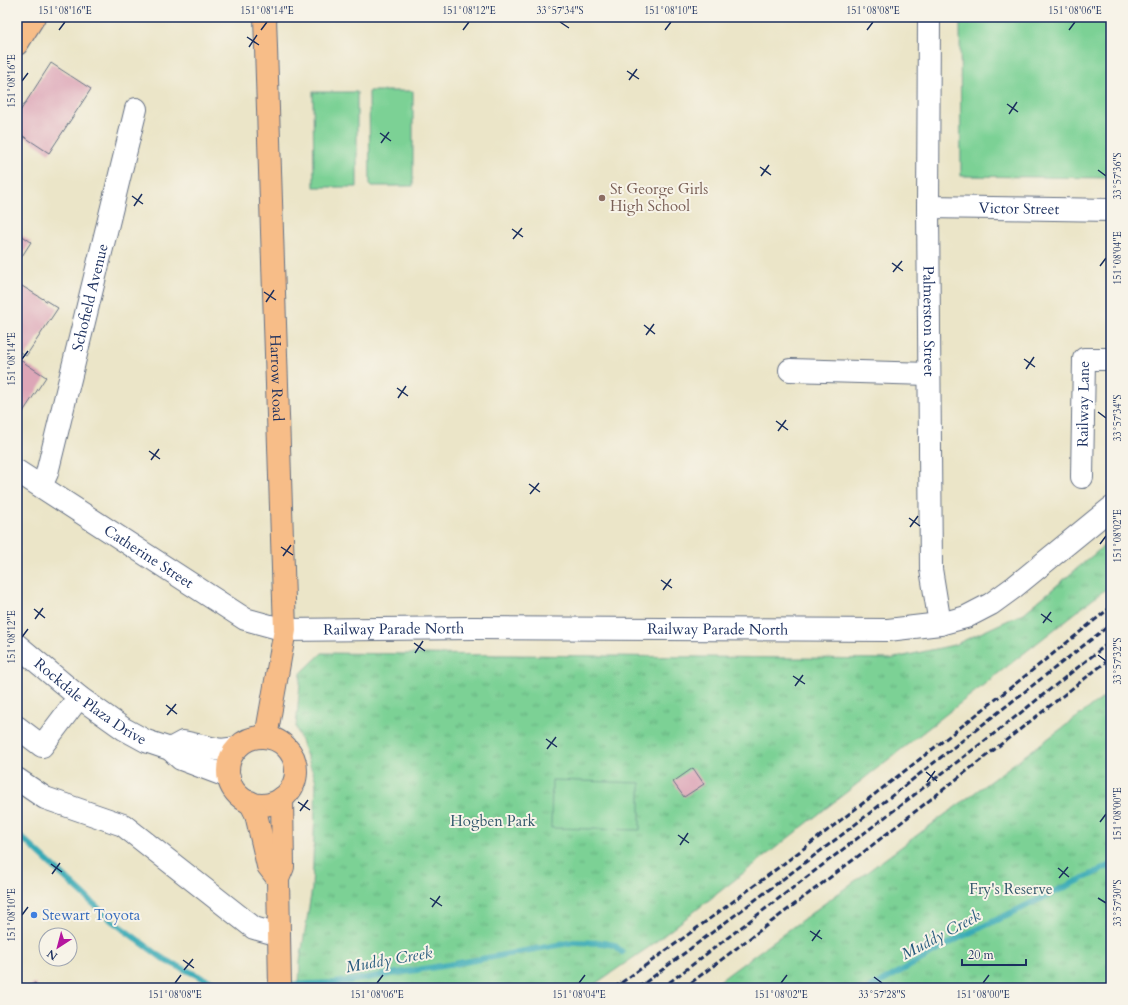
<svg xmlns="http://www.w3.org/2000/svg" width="1128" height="1005" viewBox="0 0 1128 1005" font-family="Cardo,serif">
<defs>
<pattern id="park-tufts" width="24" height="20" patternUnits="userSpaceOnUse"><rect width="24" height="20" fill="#7bd195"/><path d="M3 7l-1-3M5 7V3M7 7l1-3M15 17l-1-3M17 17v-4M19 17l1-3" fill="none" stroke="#64aa7d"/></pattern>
</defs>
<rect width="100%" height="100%" fill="#f7f3e8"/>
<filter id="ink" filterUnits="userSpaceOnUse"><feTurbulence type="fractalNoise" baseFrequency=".025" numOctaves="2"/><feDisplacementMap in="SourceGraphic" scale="8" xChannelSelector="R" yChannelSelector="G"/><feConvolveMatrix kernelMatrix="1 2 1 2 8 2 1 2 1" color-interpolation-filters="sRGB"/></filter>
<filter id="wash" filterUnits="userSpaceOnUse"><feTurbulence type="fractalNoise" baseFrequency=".012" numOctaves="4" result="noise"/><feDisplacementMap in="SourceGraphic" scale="16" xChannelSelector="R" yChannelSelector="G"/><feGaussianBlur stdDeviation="0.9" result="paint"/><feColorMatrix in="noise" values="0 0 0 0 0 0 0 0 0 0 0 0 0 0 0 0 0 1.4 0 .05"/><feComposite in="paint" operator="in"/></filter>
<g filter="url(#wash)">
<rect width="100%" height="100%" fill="#ebe5c8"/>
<!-- park -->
<g fill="url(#park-tufts)" stroke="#4b807a">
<path d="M1111,540V585L649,947L589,988H299L300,961L312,889L316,781L296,727L301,673L322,653L890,659L954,645L1024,613Z"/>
<path d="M1111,692V988H710Z"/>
</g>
<!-- pitch -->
<g fill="#7bd195" stroke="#4b807a">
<path d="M960,17H1111V178L961,176Z"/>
<path d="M369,91H413V186H370Z"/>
<path d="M313,92H357V187H314Z"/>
<path d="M552,780L640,783V830L551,828Z"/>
</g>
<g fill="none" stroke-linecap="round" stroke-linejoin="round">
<!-- stream -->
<g stroke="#39aab6" stroke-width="6">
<path d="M17,833L111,920L165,960L207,980L234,987L335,983L448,965L574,942L603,943L614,945L622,952"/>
<path d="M871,988L959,938L1111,865"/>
</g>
</g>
<g id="blocks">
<!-- building -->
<g fill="#dda6b7">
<path d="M51,63L91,89L49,153L17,132V116Z"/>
<path d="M17,232L31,242L17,264Z"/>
<path d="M17,283L58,308L26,356L17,350Z"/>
<path d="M17,358L46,377L17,421Z"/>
<path d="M693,768L704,784L684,797L673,782Z"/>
<path d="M35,983L38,988H27Z"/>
</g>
</g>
</g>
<g filter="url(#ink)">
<use href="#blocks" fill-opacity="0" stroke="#646f83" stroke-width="1"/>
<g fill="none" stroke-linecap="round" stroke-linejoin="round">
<!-- minor casing -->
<g stroke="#646f83" stroke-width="24">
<g id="minor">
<path id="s1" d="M929,17L928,207L931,569L940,624"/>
<path id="s2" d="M928,207L1111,210"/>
<path d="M790,370L929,374"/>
<path id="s3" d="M17,471L245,619L285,630L473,628L888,630L940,624L966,617L991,604L1013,588L1111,508"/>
<path id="s4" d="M1082,477L1084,359H1111"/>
<path id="s5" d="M41,486L47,473L136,109"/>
<path id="s6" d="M17,645L79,697L124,729L146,741L170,749L181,759L229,777"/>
<path d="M17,727L42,746L79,697"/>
<path d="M170,749L183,742L221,750L237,748"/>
<path d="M17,779L45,798L123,825L254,928L279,935"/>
</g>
</g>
<!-- major casing -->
<g stroke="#646f83" stroke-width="24">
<g id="major">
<path id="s7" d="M265,17L285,630L266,737"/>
<circle cx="262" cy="771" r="34"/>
<path d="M250,802L256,814L268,866L278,879"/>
<path d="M280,988L278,879L283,867L282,798"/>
</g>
</g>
<!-- highway casing -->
<g stroke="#646f83" stroke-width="24">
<path id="highway" d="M17,44L34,17"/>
</g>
<!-- minor -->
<use href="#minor" stroke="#fff" stroke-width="22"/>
<!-- major -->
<use href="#major" stroke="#f7bd88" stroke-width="22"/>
<!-- highway -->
<use href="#highway" stroke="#f7bd88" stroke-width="22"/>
<!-- rail -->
<g stroke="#1b2f5e" stroke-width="3" stroke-dasharray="6 3" stroke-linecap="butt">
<path d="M614,988C784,867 949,738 1111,607"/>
<path d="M638,988L843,834L1111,624"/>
<path d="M662,988L1004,726L1111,641"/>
<path d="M684,988L861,854L1111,658"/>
</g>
</g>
</g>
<!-- ticks -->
<path fill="none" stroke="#1b2f5e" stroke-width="1.5" d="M560,22L569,28M59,30L65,22M261,30L267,22M463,30L469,22M665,30L671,22M867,30L873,22M1069,30L1075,22M247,37L259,45M249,47L257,35M627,71L639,79M629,80L637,69M22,81L28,73M1007,104L1018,112M1009,114L1017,102M380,133L391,141M381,143L389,132M760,167L771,175M1098,170L1106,176M761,176L769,165M132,196L143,204M134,206L142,194M512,229L523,237M513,239L522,228M892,263L903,271M1100,266L1106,258M893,272L902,261M264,292L276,300M266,302L274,290M644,325L655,334M646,335L654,324M22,359L28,351M1024,359L1035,367M1026,369L1034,357M397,388L408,396M398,398L406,386M1098,412L1106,418M776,421L788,430M778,431L786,420M149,451L160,459M151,460L159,449M529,484L540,492M530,494L539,483M909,518L920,526M910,527L918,516M1100,544L1106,536M281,547L293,555M283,556L291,545M661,580L672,588M663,590L671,579M34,609L45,618M1041,614L1052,622M35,619L43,608M1043,623L1051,612M22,637L28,629M414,643L425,651M415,653L423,641M1098,655L1106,661M793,676L805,684M795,686L803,675M166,705L177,714M167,715L176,704M546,739L557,747M547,749L556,737M926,772L937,781M927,782L935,771M298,802L310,810M300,811L308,800M1100,822L1106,814M678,835L689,843M680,845L688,833M51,864L62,872M1058,868L1069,877M52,874L60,863M1059,878L1068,867M430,898L442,906M1098,898L1106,903M432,907L440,896M22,915L28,907M810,931L822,939M812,941L820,930M183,960L194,968M184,970L193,959M874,977L882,983M175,983L181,975M377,983L383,975M579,983L585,975M781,983L787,975M983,983L989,975"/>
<!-- markers -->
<circle fill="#8d6e63" stroke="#f7f3e8" stroke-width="1.5" cx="602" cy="198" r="4"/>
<circle fill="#3f7fe0" stroke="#f7f3e8" stroke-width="1.5" cx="34" cy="915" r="4"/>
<g text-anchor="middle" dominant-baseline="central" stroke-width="4" stroke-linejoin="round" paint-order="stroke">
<!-- education labels -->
<g font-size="15" fill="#785e54" stroke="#f7f3e8" text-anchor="start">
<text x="610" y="189">St George Girls<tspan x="610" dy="17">High School</tspan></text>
</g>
<!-- street labels -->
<g font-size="15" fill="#1b2f5e" stroke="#f7f3e8">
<text stroke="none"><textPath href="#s2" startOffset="91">Victor Street</textPath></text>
<text stroke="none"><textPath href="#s5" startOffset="195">Schofield Avenue</textPath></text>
<text stroke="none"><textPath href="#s1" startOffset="304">Palmerston Street</textPath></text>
<text stroke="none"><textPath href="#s7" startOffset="361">Harrow Road</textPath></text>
<text stroke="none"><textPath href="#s4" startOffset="73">Railway Lane</textPath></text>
<text stroke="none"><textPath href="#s3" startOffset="157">Catherine Street</textPath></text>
<text stroke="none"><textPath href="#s3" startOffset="422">Railway Parade North</textPath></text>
<text stroke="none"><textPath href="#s3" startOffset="746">Railway Parade North</textPath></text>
<text stroke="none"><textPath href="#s6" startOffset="93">Rockdale Plaza Drive</textPath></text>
</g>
<!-- park labels -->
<g font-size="15" fill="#33586c" stroke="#f7f3e8">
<text x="493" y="821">Hogben Park</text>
<text x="1011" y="889">Fry's Reserve</text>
</g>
<!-- shop labels -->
<g font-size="15" fill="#366cbe" stroke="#f7f3e8" text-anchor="start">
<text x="42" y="915">Stewart Toyota</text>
</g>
<!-- water labels -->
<g font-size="16" font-style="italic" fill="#265a7d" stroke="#f7f3e8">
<text transform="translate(941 935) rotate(-28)">Muddy Creek</text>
<text transform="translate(389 960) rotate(-10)">Muddy Creek</text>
</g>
</g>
<!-- margin -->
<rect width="1128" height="1005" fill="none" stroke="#f7f3e8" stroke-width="44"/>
<!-- north arrow -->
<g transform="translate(58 947) rotate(216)"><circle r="19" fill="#f7f3e8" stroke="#9fa5b1"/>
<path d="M0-3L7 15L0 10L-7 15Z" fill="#b5179e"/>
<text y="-6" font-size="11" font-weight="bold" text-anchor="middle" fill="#1b2f5e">N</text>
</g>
<!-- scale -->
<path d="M962 959v6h64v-6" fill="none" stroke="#1b2f5e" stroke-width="2"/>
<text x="968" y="959" font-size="12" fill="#1b2f5e" stroke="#f7f3e8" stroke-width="3" paint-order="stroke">20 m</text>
<rect x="22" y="22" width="1084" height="961" fill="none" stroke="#1b2f5e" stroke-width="1.5"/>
<g font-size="10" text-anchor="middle" fill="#1b2f5e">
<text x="65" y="14">151°08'16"E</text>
<text x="267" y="14">151°08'14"E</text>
<text x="469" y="14">151°08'12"E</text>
<text x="560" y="14">33°57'34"S</text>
<text x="671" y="14">151°08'10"E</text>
<text x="873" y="14">151°08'08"E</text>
<text x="1075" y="14">151°08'06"E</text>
<text transform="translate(11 81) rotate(-90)" y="4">151°08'16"E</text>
<text transform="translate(1117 176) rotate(-90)" y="4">33°57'36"S</text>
<text transform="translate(1117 258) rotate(-90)" y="4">151°08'04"E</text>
<text transform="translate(11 359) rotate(-90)" y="4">151°08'14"E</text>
<text transform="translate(1117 418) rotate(-90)" y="4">33°57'34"S</text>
<text transform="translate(1117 536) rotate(-90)" y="4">151°08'02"E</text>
<text transform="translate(11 637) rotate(-90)" y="4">151°08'12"E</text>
<text transform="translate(1117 661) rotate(-90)" y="4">33°57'32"S</text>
<text transform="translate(1117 814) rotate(-90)" y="4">151°08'00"E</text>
<text transform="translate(1117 903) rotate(-90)" y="4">33°57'30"S</text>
<text transform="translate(11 915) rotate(-90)" y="4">151°08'10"E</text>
<text x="175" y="998">151°08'08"E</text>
<text x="377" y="998">151°08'06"E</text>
<text x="579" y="998">151°08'04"E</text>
<text x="781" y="998">151°08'02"E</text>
<text x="882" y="998">33°57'28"S</text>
<text x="983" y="998">151°08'00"E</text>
</g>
</svg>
